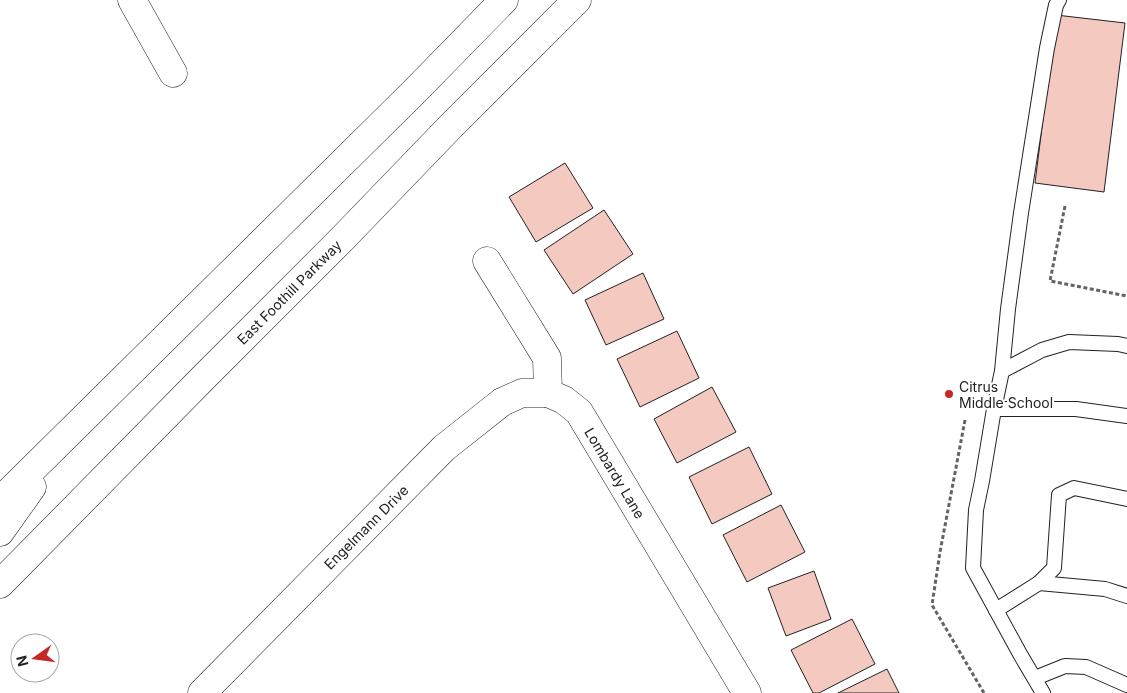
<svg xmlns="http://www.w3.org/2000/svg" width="1127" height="693" viewBox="0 0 1127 693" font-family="Inter,sans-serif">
<rect width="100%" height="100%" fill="#fff"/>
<!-- building -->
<g fill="#f3c9c0" stroke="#222">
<path d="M1056,15L1125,23L1104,192L1035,183Z"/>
<path d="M565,163L593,208L536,242L509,197Z"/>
<path d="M604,210L633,254L573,294L544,250Z"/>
<path d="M643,273L664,319L606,345L585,300Z"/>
<path d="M677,331L699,378L640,407L617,359Z"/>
<path d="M712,387L736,432L677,463L654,419Z"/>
<path d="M749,447L772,494L712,524L689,477Z"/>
<path d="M781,505L805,552L747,582L723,535Z"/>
<path d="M814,571L831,619L786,636L768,588Z"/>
<path d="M852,619L875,664L819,693H813L791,650Z"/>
<path d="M887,669L899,693H838Z"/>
</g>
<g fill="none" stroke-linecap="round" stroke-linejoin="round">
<!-- service casing -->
<g stroke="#222" stroke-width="16">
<g id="service">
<path d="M1002,371L1008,309L1021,213L1047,48L1056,5L1059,0"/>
<path d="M994,409H1076L1127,416"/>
<path d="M1039,583L1105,589L1127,596"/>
<path d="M996,610L1039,583L1054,568L1059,495L1074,488L1127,499"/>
<path d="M1035,678L1065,666L1086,667L1127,685"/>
<path d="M1043,693L1020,654L973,568L976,510L982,481L994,409L1002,371L1042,350L1069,342L1118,344L1127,346"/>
</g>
</g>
<!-- minor casing -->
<g stroke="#222" stroke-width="29">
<g id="minor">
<path d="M132,0L173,73"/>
<path d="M487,261L547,358L548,393L564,400L579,412L747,693"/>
<path d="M202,693L444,448L502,402L522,393H548"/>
</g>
</g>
<!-- primary casing -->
<g stroke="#222" stroke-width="29">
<g id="primary">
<path d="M0,501L415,91L504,0"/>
<path d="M0,532L32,487"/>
<path d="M0,584L207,374L343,238L451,126L577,0"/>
</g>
</g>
<!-- path -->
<g stroke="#646464" stroke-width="3" stroke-dasharray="4 2.5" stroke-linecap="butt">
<path d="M1065,206L1050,281L1127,296"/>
<path d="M965,420L940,552L932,605L984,693"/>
</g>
<!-- service -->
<use href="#service" stroke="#fff" stroke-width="14"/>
<!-- minor -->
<use href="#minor" stroke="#fff" stroke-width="28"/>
<!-- primary -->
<use href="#primary" stroke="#fff" stroke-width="28"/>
</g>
<!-- markers -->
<circle fill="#c62828" stroke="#fff" stroke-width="2" cx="949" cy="394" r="5"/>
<g text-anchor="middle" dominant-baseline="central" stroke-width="4" stroke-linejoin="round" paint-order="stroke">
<!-- street labels -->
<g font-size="14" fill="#222" stroke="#fff">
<text transform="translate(289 292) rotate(-45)">East Foothill Parkway</text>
<text transform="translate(615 473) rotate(59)">Lombardy Lane</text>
<text transform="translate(366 527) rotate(-45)">Engelmann Drive</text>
</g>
<!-- poi labels -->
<g font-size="14" fill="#222" stroke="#fff" text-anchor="start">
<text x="959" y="386">Citrus<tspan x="959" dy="16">Middle School</tspan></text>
</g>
</g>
<!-- north arrow -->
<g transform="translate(35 658) rotate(256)"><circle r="24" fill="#ffffff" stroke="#a7a7a7"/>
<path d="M0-4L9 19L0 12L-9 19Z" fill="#c62828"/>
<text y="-8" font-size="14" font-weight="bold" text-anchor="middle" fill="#222222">N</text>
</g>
</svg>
